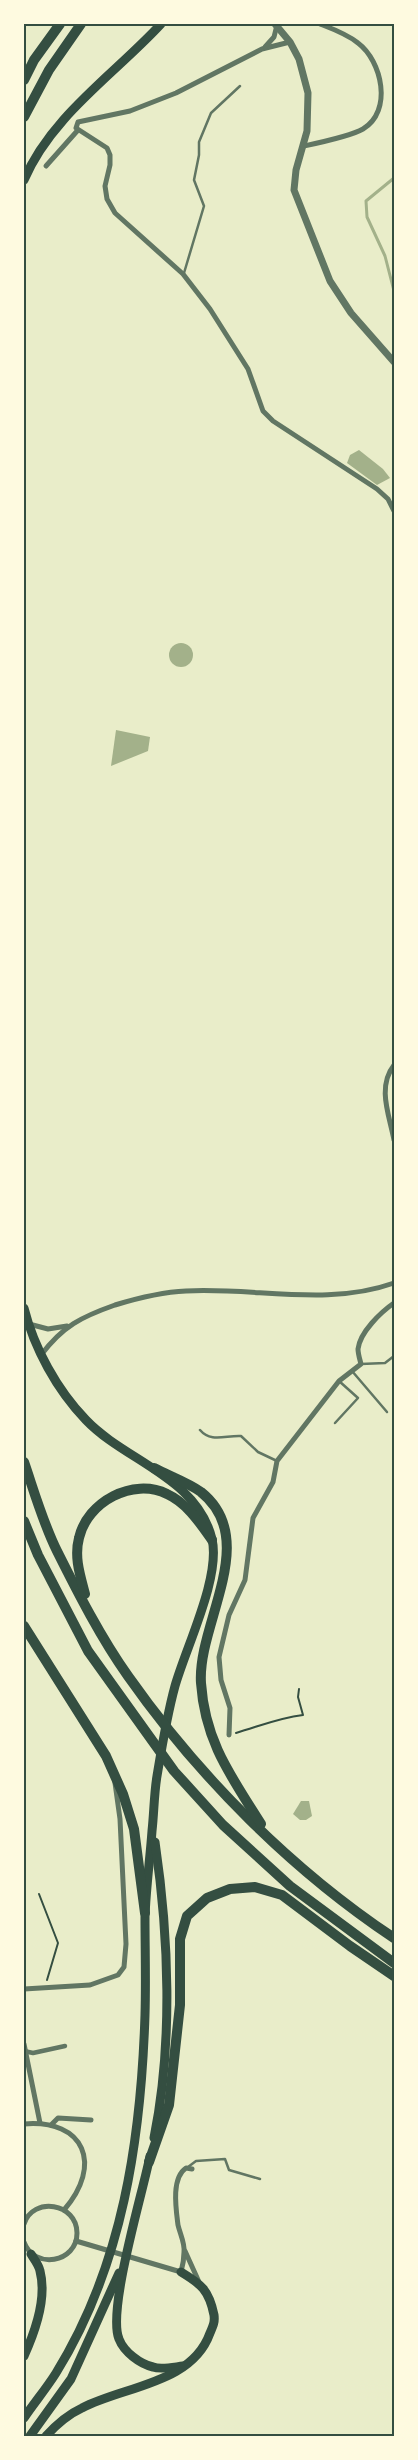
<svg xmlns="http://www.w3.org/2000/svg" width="418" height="2460" viewBox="0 0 418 2460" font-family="Signika,sans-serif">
<rect width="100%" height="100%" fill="#e9edc9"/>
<!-- water -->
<g fill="#a3b18a">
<path d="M359,450L383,469L390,478L377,485L347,463L350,455Z"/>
<circle cx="181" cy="655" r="12"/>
<path d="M116,730L150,737L148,751L111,766Z"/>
<path d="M301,1801H309L312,1816L306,1820H300L293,1814Z"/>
</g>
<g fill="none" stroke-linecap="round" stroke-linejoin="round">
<!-- stream -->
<path stroke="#a3b18a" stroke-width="3" d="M394,178L366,201L367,217L385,256L394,291"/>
<!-- path -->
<g stroke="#344e41" stroke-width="2">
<path d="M236,1733C260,1726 278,1718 303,1715L298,1697L299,1689"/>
<path d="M39,1894L58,1943L47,1980"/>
</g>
<!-- service -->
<g stroke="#617663" stroke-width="2.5">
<path d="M184,273L204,206L194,180L199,155V142L211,113L240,86"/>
<path d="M361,1364L385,1363L394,1356"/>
<path d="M352,1371L387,1412"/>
<path d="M335,1423L358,1398L339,1381"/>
<path d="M200,1430C211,1443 226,1435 241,1436L258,1452L277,1461"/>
<path d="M188,2167L196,2161L225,2159L229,2170L260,2179"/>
</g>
<!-- pedestrian -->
<path stroke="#617663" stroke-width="4.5" d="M24,2051L33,2053L65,2046"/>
<!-- minor -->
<g stroke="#617663" stroke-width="5">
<path d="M290,42L262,49L176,93L130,111L78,122L76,128L107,148L110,155V165L105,186L107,199L115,213L183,274L210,309L248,369L263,411L273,421L377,489L388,499L394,511"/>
<path d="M265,47L274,37L277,25"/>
<path d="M304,146C318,143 351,136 363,129C393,111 382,61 358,43C347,34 333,29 320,24"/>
<path d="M46,166L78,130"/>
<path d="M394,1065C377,1087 389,1114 394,1140"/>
<path d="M29,1324L48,1329L67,1326"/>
<path d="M41,1355C63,1326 81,1317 115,1305C138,1298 162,1292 186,1291C255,1287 327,1307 394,1283"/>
<path d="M229,1735L230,1708L221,1680L219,1657L229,1615L245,1580L253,1518L273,1482L277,1461L339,1381L361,1364C360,1360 358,1354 358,1349C360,1332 381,1312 394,1303"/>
<path d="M24,1989L90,1985L118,1975L124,1967L126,1944L120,1819L115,1783"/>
<path d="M24,2044L40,2123"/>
<path d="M24,2124C85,2119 103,2165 64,2210"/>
<path d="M51,2125L58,2118L91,2120"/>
<path d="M24,2224C33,2196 77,2203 77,2233C77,2263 34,2270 24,2242"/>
<path d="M76,2241L181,2272C183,2265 184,2258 184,2252C185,2243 180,2234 178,2225C176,2209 171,2178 186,2168L192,2169"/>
<path d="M185,2251L199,2282"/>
</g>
<!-- tertiary -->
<path stroke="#617663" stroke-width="7" d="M275,24L290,42L299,59L308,93L307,131L296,170L294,190L330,281L351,313L394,362"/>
<!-- primary -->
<g stroke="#344e41" stroke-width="9">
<path d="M24,180C51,116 116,73 161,24"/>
<path d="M24,1308C34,1348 57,1390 86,1420C125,1461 197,1477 212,1539C221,1577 186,1647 175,1686C167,1715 162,1746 157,1776C154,1794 154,1813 152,1831C150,1859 146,1888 145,1917C145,1949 146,1982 145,2015C141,2139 123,2265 56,2373C46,2389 34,2403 24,2418"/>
<path d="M154,2138C173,2044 169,1937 155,1842"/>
<path d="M150,2156C143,2192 107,2310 119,2339C124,2352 140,2364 153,2367C161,2370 174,2367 183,2366"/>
<path d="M24,2356C35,2332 47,2298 40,2271C39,2265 34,2259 31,2254"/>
<path d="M30,2436L71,2379L119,2273"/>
<path d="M46,2436C56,2425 69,2414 82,2408C124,2386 192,2384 210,2333C213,2326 215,2322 214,2315C209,2290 201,2284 181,2272"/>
</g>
<!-- motorway -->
<g stroke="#344e41" stroke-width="10">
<path d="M24,80L34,60L60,24"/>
<path d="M24,117L49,70L81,24"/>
<path d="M24,1462C34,1491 43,1523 57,1551C78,1593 101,1638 128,1676C199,1777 292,1870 394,1938"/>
<path d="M154,1468C169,1476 187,1482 201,1492C261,1540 197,1624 201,1683C205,1742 231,1776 261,1824"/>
<path d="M24,1521L38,1555L88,1651L174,1771L223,1825L290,1886L394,1963"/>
<path d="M85,1594C80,1575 74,1557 79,1538C87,1502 133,1477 167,1494C187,1503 200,1523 212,1540"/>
<path d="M24,1626L106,1756L123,1794L134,1829L145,1913"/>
<path d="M149,2162L169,2105L180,2005V1939L187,1916L207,1898L230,1889L255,1887L282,1895L350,1946L394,1976"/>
</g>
</g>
<!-- border -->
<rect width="418" height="2460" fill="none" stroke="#fefae0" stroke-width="50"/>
<rect x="25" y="25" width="368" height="2410" fill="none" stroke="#344e41" stroke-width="2"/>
</svg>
